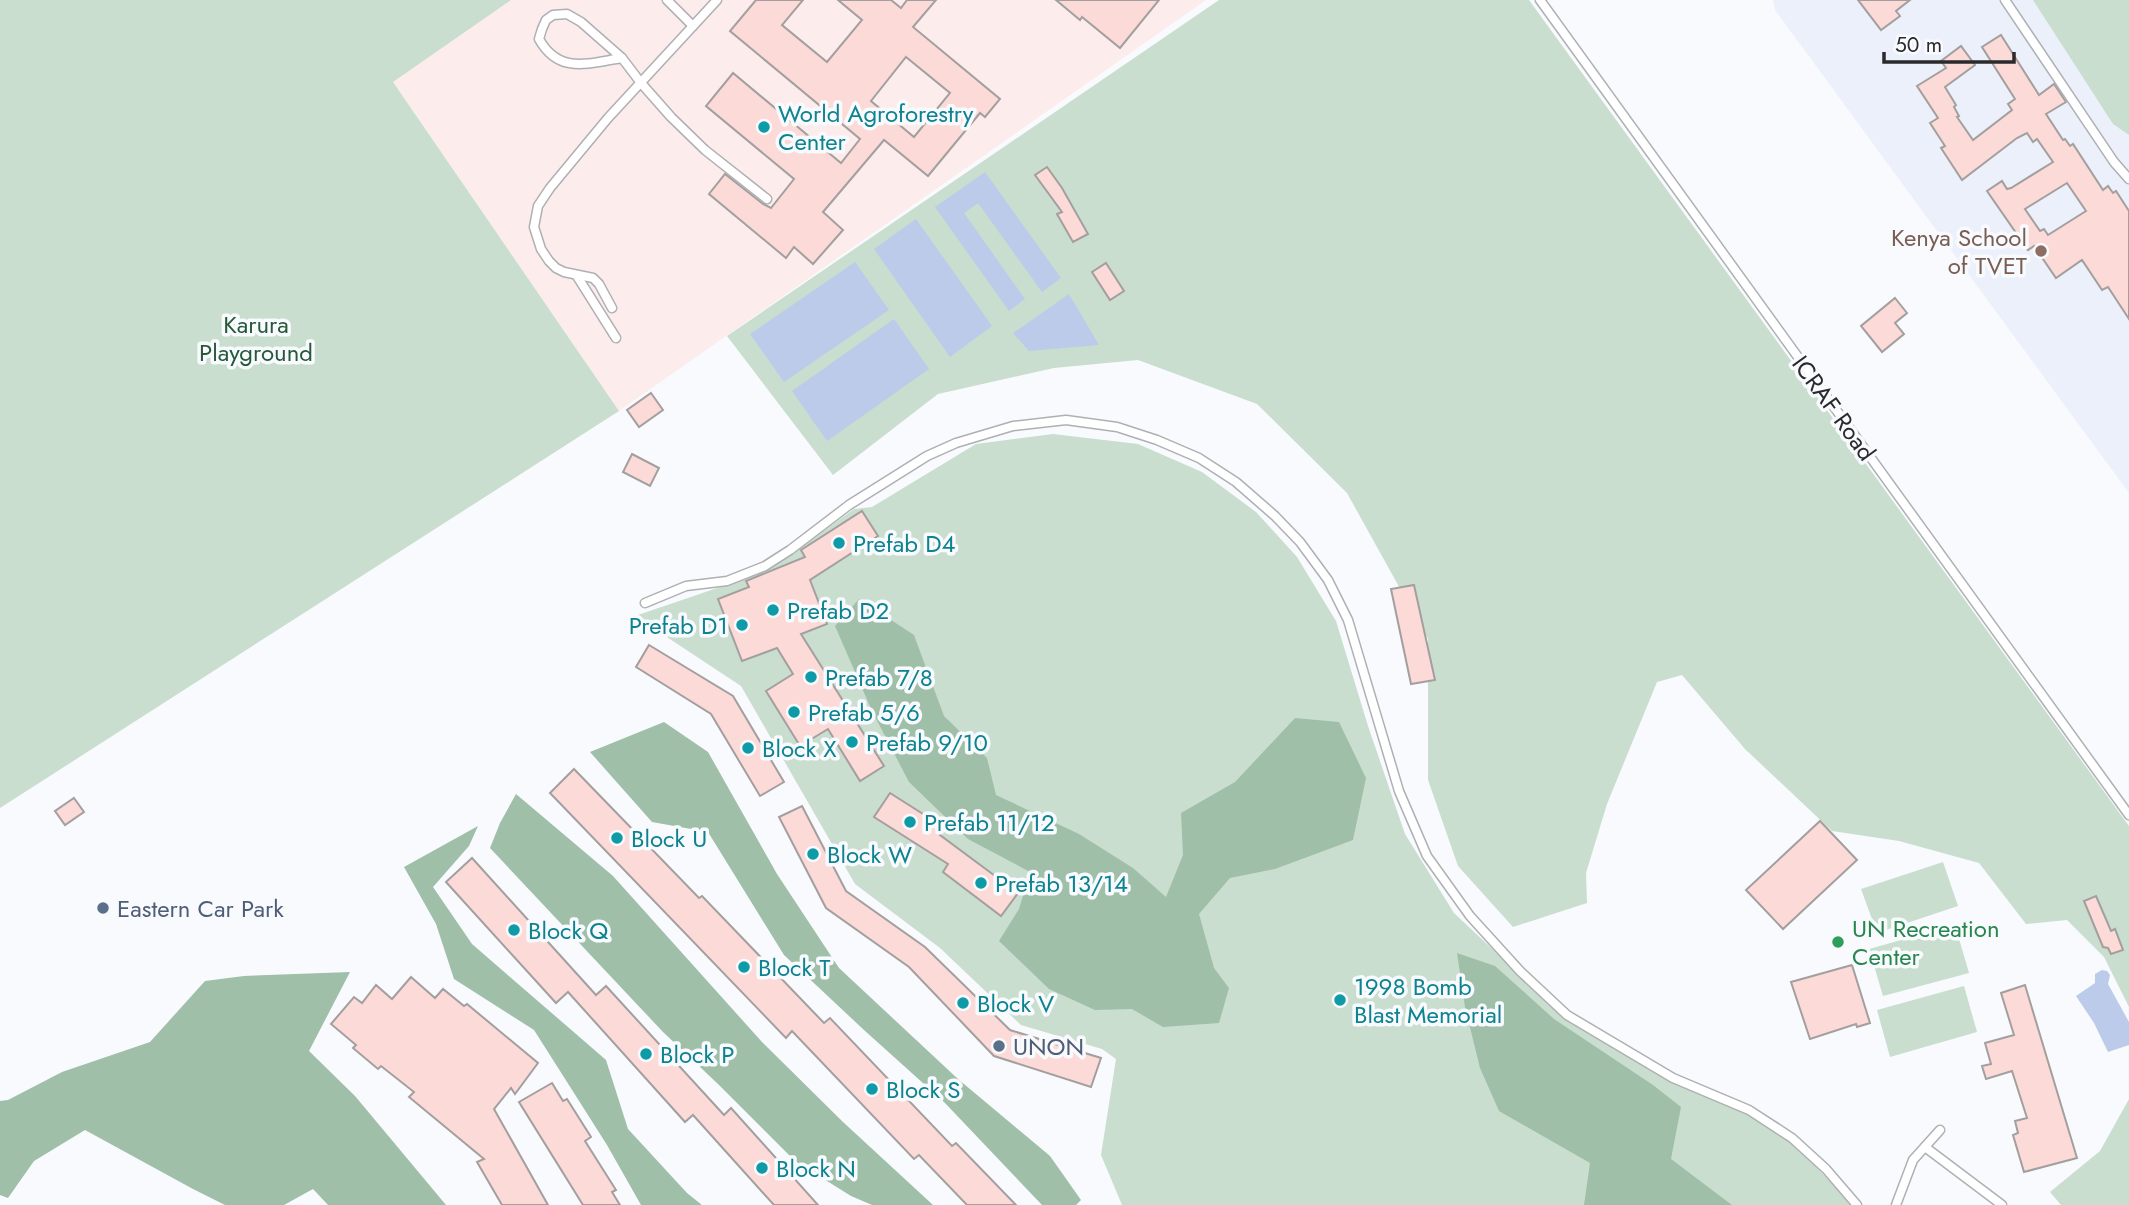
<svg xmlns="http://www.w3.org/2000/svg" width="2129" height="1205" viewBox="0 0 2129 1205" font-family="Jost,sans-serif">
<rect width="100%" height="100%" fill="#f8fafe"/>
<!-- industrial -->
<path fill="#fcecec" d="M511,0H1206L619,411L393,82Z"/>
<!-- built -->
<path fill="#ebf0fb" d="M1773,0H2129V493L1775,10Z"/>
<!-- green -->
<g fill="#c9decf">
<path d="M0,0H511L393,82L619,411L0,808Z"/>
<path d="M1219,0H1529L2129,826V1007L2104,957L2067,920L2026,924L1979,863L1899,841L1832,831L1745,749L1682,675L1657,682L1607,804L1586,873L1587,903L1513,927L1458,866L1428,780V639L1347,493L1257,404L1138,360L1054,368L938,394L833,475L727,336Z"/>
<path d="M2033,0H2129V135L2113,124Z"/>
<path d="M1053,434L1138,444L1202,472L1256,512L1297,557L1336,621L1368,726L1405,834L1454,913L1566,1018L1745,1112L1795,1144L1848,1201L1850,1205H1122L1101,1155L1116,1059L1102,1049L1021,1025L940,948L855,884L741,686L635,616L729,584L798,549L854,509L872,507L976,444Z"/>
<path d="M1943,862L1958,906L1877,933L1861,889Z"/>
<path d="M1955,925L1969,973L1883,996L1869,949Z"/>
<path d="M1964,986L1977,1032L1890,1057L1877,1010Z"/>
<path d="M2129,1099V1205H2061L2050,1192L2100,1151Z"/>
</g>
<!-- forest -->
<g fill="#9fbfa9">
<path d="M859,599L914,635L944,716L987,758L996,795L1079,834L1133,868L1166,897L1183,855L1181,813L1235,782L1295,718L1339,722L1366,778L1353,840L1275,869L1230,878L1199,914L1214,968L1229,988L1219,1023L1163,1027L1132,1009L1095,1010L1049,989L999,941L1019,909L1030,872L968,839L909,782L872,711L835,626Z"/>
<path d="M664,722L708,752L777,874L839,968L958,1079L1050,1156L1081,1200L1076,1205H1042L944,1102L864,1030L784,955L708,832L652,822L590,752Z"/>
<path d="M516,794L613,876L762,1042L843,1122L933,1205H872L851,1196L795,1161L718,1084L663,1032L490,848L500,823Z"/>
<path d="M478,826L469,846L433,887L472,944L606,1060L628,1129L687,1193L702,1205H641L607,1145L534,1030L454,979L436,924L404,867Z"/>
<path d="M1457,953L1495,966L1554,1019L1653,1085L1681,1107L1671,1159L1732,1205H1584L1590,1163L1499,1111L1480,1068L1465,1007Z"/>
<path d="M350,972L309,1051L355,1096L446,1205H328L313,1189L284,1205H225L193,1189L85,1130L34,1161L8,1198L0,1195V1101L8,1100L62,1072L150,1042L205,981L244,976Z"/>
</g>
<!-- water -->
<g fill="#bccbea">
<path d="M985,172L1061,278L1042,292L978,203L964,213L1025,299L1009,311L935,207Z"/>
<path d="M916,219L992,326L950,357L874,249Z"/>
<path d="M855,262L889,310L784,382L750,334Z"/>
<path d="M1069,294L1099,345L1029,351L1013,333Z"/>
<path d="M894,319L929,369L827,441L792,391Z"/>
<path d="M2102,970L2107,971L2110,975L2108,984L2129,1022V1045L2108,1052L2094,1023L2076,996L2095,983V974Z"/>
</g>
<!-- building -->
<g fill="#fbdad7" stroke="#a49f9f" stroke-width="2" fill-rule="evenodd">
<path d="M756,0H803L782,25L827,62L862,20L838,0H891L901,8L907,0H936L913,27L1000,99L985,117L980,113L928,176L884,140L823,212L843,230L813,264L794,247L786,258L709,194L725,174L763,204L771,208L794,179L706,106L733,73L841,163L860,139L730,31ZM906,57L950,93L914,137L871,101Z"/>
<path d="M1056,0H1159L1120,48L1082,17L1080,20Z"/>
<path d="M1858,0H1910L1896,11L1900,16L1881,30Z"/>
<path d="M2001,35L2039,95L2054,84L2066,102L2046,114L2063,140L2065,139L2070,146L2073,144L2103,190L2108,186L2113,193L2116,191L2129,211V319L2108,287L2102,290L2082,260L2056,278L2034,246L2028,250L1987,191L2002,181L2007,189L2011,188L2053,162L2037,139L2033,142L2027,133L2017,138L1962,180L1941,148L1945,146L1930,123L1938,118L1917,86L1946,68L1941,61L1961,46L1975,65L1945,87L1956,105L1954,107L1959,116L1957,117L1973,140L2012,110L2008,104L2015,99L1982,47ZM2067,183L2086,211L2048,235L2044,229L2040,231L2025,209Z"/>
<path d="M1047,167L1062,188L1088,234L1073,242L1057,214L1062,212L1035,175Z"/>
<path d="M1106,263L1124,291L1110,300L1092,272Z"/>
<path d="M1895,298L1907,313L1895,323L1904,334L1882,352L1861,326Z"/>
<path d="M651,393L663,410L639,427L627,410Z"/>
<path d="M632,454L659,468L650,486L623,472Z"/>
<path d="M862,511L878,536L810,580L827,624L801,634L884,766L860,781L828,729L800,746L766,691L793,674L777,648L742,661L718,599L749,587L746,581L805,557L801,550Z"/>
<path d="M1414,585L1435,680L1411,684L1391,589Z"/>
<path d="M649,645L733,696L784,782L760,796L711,714L636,667Z"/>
<path d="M574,769L699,898L702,896L824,1023L830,1018L952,1146L956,1143L1016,1205H967L919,1155L914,1159L792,1031L786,1038L550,793Z"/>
<path d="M890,793L945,828L940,835L1018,893L1001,916L943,872L948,864L874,817Z"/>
<path d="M74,798L84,812L65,825L55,811Z"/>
<path d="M802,806L846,891L925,947L1010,1030L1101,1058L1091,1087L994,1056L909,967L826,908L779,817Z"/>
<path d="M1820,821L1857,860L1783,929L1746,890Z"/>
<path d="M472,858L596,995L606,986L724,1115L731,1108L818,1205H774L693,1115L685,1122L568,992L556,1003L446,882Z"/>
<path d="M2096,896L2111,931L2115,929L2123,950L2111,954L2108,948L2103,947L2084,901Z"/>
<path d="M1852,965L1870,1023L1857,1027L1856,1024L1810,1039L1791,982Z"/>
<path d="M411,977L435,998L443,989L464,1006L467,1004L538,1063L515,1094L511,1088L494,1109L548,1205H502L477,1162L484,1159L409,1097L414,1092L381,1066L378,1069L353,1048L356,1045L331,1024L354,997L362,1003L376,985L392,999Z"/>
<path d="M2025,985L2077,1158L2024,1172L2013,1135L2018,1133L2015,1121L2027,1118L2012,1071L1986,1079L1982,1066L1991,1064L1985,1043L2014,1035L2001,993Z"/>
<path d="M552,1083L563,1101L567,1099L591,1137L585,1141L616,1190L612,1192L620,1205H583L519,1102Z"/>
</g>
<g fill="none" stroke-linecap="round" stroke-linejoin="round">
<!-- service casing -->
<g stroke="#aeb0b4" stroke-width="11">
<g id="service">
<path d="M667,0L693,26"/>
<path d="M1540,0L2129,815"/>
<path d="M2005,0L2114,162L2129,179"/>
<path d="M622,58C589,63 559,75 539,39L542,29L546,20L553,15L567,14L581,22L622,58L641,83L671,117L705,150L767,199"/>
<path d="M577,276L616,338"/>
<path d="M612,308L599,284L593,278L564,272L556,268L549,261L541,249L534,227L538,206L550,188L608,118L717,0"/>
<path d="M645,603L686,586L727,581L765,566L790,550L849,505L927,456L956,443L1013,426L1066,420L1117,427L1157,440L1199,458L1236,482L1275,516L1300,542L1328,580L1348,620L1399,791L1427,856L1470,916L1520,971L1567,1015L1673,1078L1749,1110L1792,1138L1826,1169L1857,1205"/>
<path d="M1925,1147L2002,1205"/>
<path d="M1896,1205L1913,1160L1940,1130"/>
</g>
</g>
<!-- service -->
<use href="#service" stroke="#fff" stroke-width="8"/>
</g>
<!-- markers -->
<g fill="#0f9aa8" stroke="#f8fafe" stroke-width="2.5">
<circle cx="764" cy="127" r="7"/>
<circle cx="839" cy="543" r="7"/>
<circle cx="773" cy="610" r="7"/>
<circle cx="742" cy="625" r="7"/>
<circle cx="811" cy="677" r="7"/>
<circle cx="794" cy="712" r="7"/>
<circle cx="852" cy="742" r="7"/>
<circle cx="748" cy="748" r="7"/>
<circle cx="910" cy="822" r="7"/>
<circle cx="617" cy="838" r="7"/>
<circle cx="813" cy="854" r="7"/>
<circle cx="981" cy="883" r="7"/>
<circle cx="514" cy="930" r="7"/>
<circle cx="744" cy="967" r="7"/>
<circle cx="1340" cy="1000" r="7"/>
<circle cx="963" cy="1003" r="7"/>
<circle cx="646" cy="1054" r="7"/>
<circle cx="872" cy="1089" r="7"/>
<circle cx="762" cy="1168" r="7"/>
</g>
<circle fill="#8d6e63" stroke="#f8fafe" stroke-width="2.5" cx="2041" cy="251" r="7"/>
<g fill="#5c6f8a" stroke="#f8fafe" stroke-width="2.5">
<circle cx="103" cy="908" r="7"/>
<circle cx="999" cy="1046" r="7"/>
</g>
<circle fill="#2e9e5b" stroke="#f8fafe" stroke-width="2.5" cx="1838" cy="942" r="7"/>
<g text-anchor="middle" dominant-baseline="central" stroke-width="7" stroke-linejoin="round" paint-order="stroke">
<!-- culture labels -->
<g font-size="24" fill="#0d838f" stroke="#f8fafe" text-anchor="start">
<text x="778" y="113">World Agroforestry<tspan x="778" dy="28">Center</tspan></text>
<text x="853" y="543">Prefab D4</text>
<text x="787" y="610">Prefab D2</text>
<text x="728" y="625" text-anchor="end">Prefab D1</text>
<text x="825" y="677">Prefab 7/8</text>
<text x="808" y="712">Prefab 5/6</text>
<text x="866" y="742">Prefab 9/10</text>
<text x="762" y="748">Block X</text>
<text x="924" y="822">Prefab 11/12</text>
<text x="631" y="838">Block U</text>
<text x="827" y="854">Block W</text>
<text x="995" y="883">Prefab 13/14</text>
<text x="528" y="930">Block Q</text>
<text x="758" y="967">Block T</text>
<text x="1354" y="986">1998 Bomb<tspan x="1354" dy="28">Blast Memorial</tspan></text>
<text x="977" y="1003">Block V</text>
<text x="660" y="1054">Block P</text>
<text x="886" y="1089">Block S</text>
<text x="776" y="1168">Block N</text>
</g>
<!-- education labels -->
<g font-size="24" fill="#785e54" stroke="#f8fafe" text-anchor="end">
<text x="2027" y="237">Kenya School<tspan x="2027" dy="28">of TVET</tspan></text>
</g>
<!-- park labels -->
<g font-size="24" fill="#25593a" stroke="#f8fafe">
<text x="256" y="324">Karura<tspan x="256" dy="28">Playground</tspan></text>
</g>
<!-- street labels -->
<g font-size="24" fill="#2a2a2c" stroke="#f8fafe">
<text transform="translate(1834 408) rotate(54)">ICRAF Road</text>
</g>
<!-- service labels -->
<g font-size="24" fill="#4e5e75" stroke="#f8fafe" text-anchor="start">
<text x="117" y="908">Eastern Car Park</text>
<text x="1013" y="1046">UNON</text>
</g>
<!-- leisure labels -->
<g font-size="24" fill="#27864d" stroke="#f8fafe" text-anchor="start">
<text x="1852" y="928">UN Recreation<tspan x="1852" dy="28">Center</tspan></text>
</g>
</g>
<!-- scale -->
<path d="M1884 52v10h130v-10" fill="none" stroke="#2a2a2c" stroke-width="3.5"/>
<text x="1895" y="52" font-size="21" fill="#2a2a2c" stroke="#f8fafe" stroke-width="5" paint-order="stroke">50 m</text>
</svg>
